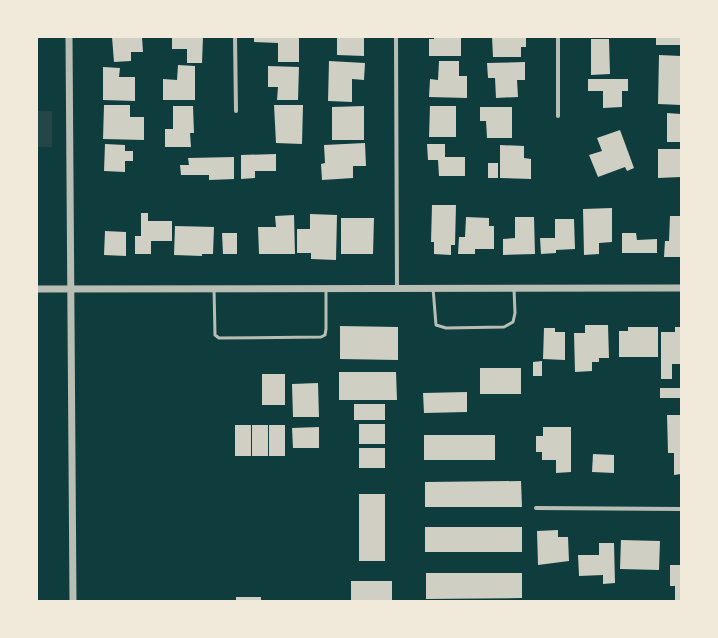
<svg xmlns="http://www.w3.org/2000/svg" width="718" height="638" viewBox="0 0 718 638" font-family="'IBM Plex Sans',sans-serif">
<rect width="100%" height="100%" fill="#0f3d3e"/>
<!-- green -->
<rect fill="#244646" x="37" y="111" width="15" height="36"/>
<!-- building -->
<g fill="#cfcfc3">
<path d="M112,37H142L143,52H131V61L114,62Z"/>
<path d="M172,37H203L202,63H187V49H172Z"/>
<path d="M254,37H299V62H278V43L254,42Z"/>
<path d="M337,37H364V56L337,55Z"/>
<path d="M434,37H461V56H429V39H434Z"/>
<path d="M492,37H526V47H521V57H493Z"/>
<rect x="656" y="37" width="25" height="8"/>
<path d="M591,39H609L610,74L591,75Z"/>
<path d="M659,55L681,56V105L658,104Z"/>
<path d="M329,61L365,63L364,80L352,79V102L328,101Z"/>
<path d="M439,61H459V76H467V98L429,97L430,79L438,80Z"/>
<path d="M525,62V80H517L518,97L496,98L495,78H488L487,63Z"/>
<path d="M178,65L195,66V100H163V79L177,80Z"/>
<path d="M268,66L299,67L298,100H277L278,87H268Z"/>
<path d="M103,67L120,68L119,77H135V101L103,100Z"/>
<path d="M588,79H628V91H622V107L603,108V91H588Z"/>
<path d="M104,105H130V117H144V140L103,139Z"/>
<path d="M274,105H303L302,144L276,143Z"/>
<path d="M173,106H193L194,133H190L191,147H165V129H173Z"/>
<path d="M364,106V140H332V107Z"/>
<path d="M430,106H456V137H429Z"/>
<path d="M480,107H512V138H487L486,121H480Z"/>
<path d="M667,113L681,114V142H667Z"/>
<path d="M620,130L634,168L627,171L625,167L598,177L589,155L602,151L597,138Z"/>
<path d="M365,143L366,166H353V178L322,180L321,164L325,163L324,145Z"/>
<path d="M105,144L125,145V151H133V161H125V172L104,171Z"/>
<path d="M427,144H445V157H465V176H439L438,160H428Z"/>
<path d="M500,145L524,146V158L531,159V179L500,178Z"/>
<path d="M658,149H681V177L658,178Z"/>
<path d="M276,154V171H255V178L241,179V155Z"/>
<path d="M234,157V179L209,180V175H181L180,165H189L188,158Z"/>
<rect x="488" y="163" width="10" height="15"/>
<path d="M432,205H456L455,245H451V255L434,254V242H431Z"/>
<path d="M612,208V242L599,243V254L584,255L583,209Z"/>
<path d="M141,213H148V221H172V241H151V254H135V236H141Z"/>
<path d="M310,214L337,215L336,260L311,259V253H297V229H310Z"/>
<path d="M294,215L295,254H259L258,227H276L275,216Z"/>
<path d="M670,216H681V257H664L665,241H669Z"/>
<path d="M466,217L489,218V226H494V249H475V254H458L459,237H465Z"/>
<path d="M515,217H534L535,254L503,255V239L515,238Z"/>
<path d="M341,218H374L373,254H341Z"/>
<path d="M555,219H574L575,249L556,250V253L541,254L540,238H555Z"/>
<path d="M175,226L214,227L213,254H202V256L174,255Z"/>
<path d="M105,231L126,232V256L104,255Z"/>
<path d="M222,233H237V254H223Z"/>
<path d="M622,233H636L637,240L657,239V253H622Z"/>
<path d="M585,325H608L609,358H599V362H592V371L575,372L574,333H585Z"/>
<path d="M340,326L398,327V360L340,359Z"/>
<path d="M628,327H658V357H619V331H628Z"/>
<path d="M675,327H681V364H672V379H661V332H675Z"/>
<path d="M544,328H555V332H565V360L543,359Z"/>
<path d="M542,361V376H533V362Z"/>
<rect x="480" y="368" width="41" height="26"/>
<path d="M339,372H396L397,400H339Z"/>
<rect x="262" y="374" width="23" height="31"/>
<path d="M318,383L319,417H293L292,384Z"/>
<rect x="660" y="388" width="20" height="10"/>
<path d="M467,392V412L424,413L423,393Z"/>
<rect x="354" y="404" width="31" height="16"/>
<path d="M667,415H681V474L674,475V453H668Z"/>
<rect x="359" y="424" width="26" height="20"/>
<rect x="235" y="425" width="16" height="31"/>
<rect x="252" y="425" width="16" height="31"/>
<rect x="269" y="425" width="16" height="31"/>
<path d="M319,427V448H293L292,428Z"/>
<path d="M543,427H571V472L556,473V460H542V452H536V436H543Z"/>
<rect x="424" y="435" width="71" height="25"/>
<rect x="359" y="448" width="26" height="20"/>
<path d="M593,454L614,455V473L592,472Z"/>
<path d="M521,481L522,507H425V482Z"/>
<rect x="359" y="494" width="26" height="67"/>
<rect x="425" y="527" width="97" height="25"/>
<path d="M558,530V537H568L569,561L538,565L537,531Z"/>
<path d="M621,540L660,541L659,570L620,569Z"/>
<path d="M599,543H614L615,583L603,584V575L579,576L578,555H599Z"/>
<path d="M670,565H681V601H675V586H670Z"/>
<path d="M426,573H522V598L426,599Z"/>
<rect x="351" y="581" width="41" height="20"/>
<rect x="236" y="597" width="25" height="4"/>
</g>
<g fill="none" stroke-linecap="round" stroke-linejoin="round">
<!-- service -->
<g stroke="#b8beb3" stroke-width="3">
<path d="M214,288L215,335L219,338L321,337L325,335L326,329V288"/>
<path d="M433,288L436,325L446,328L504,327L513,322L515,313L514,289"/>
</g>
<!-- minor -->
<g stroke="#b8beb3" stroke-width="4">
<path d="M235,37L236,111"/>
<path d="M396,37L397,288"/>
<path d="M558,37V116"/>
<path d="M536,508L681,509"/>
</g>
<!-- tertiary -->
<g stroke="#b8beb3" stroke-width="7">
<path d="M69,37L73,601"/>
<path d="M37,289L681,288"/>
</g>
</g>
<!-- border -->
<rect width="718" height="638" fill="none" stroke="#f1e9da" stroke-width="76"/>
</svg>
